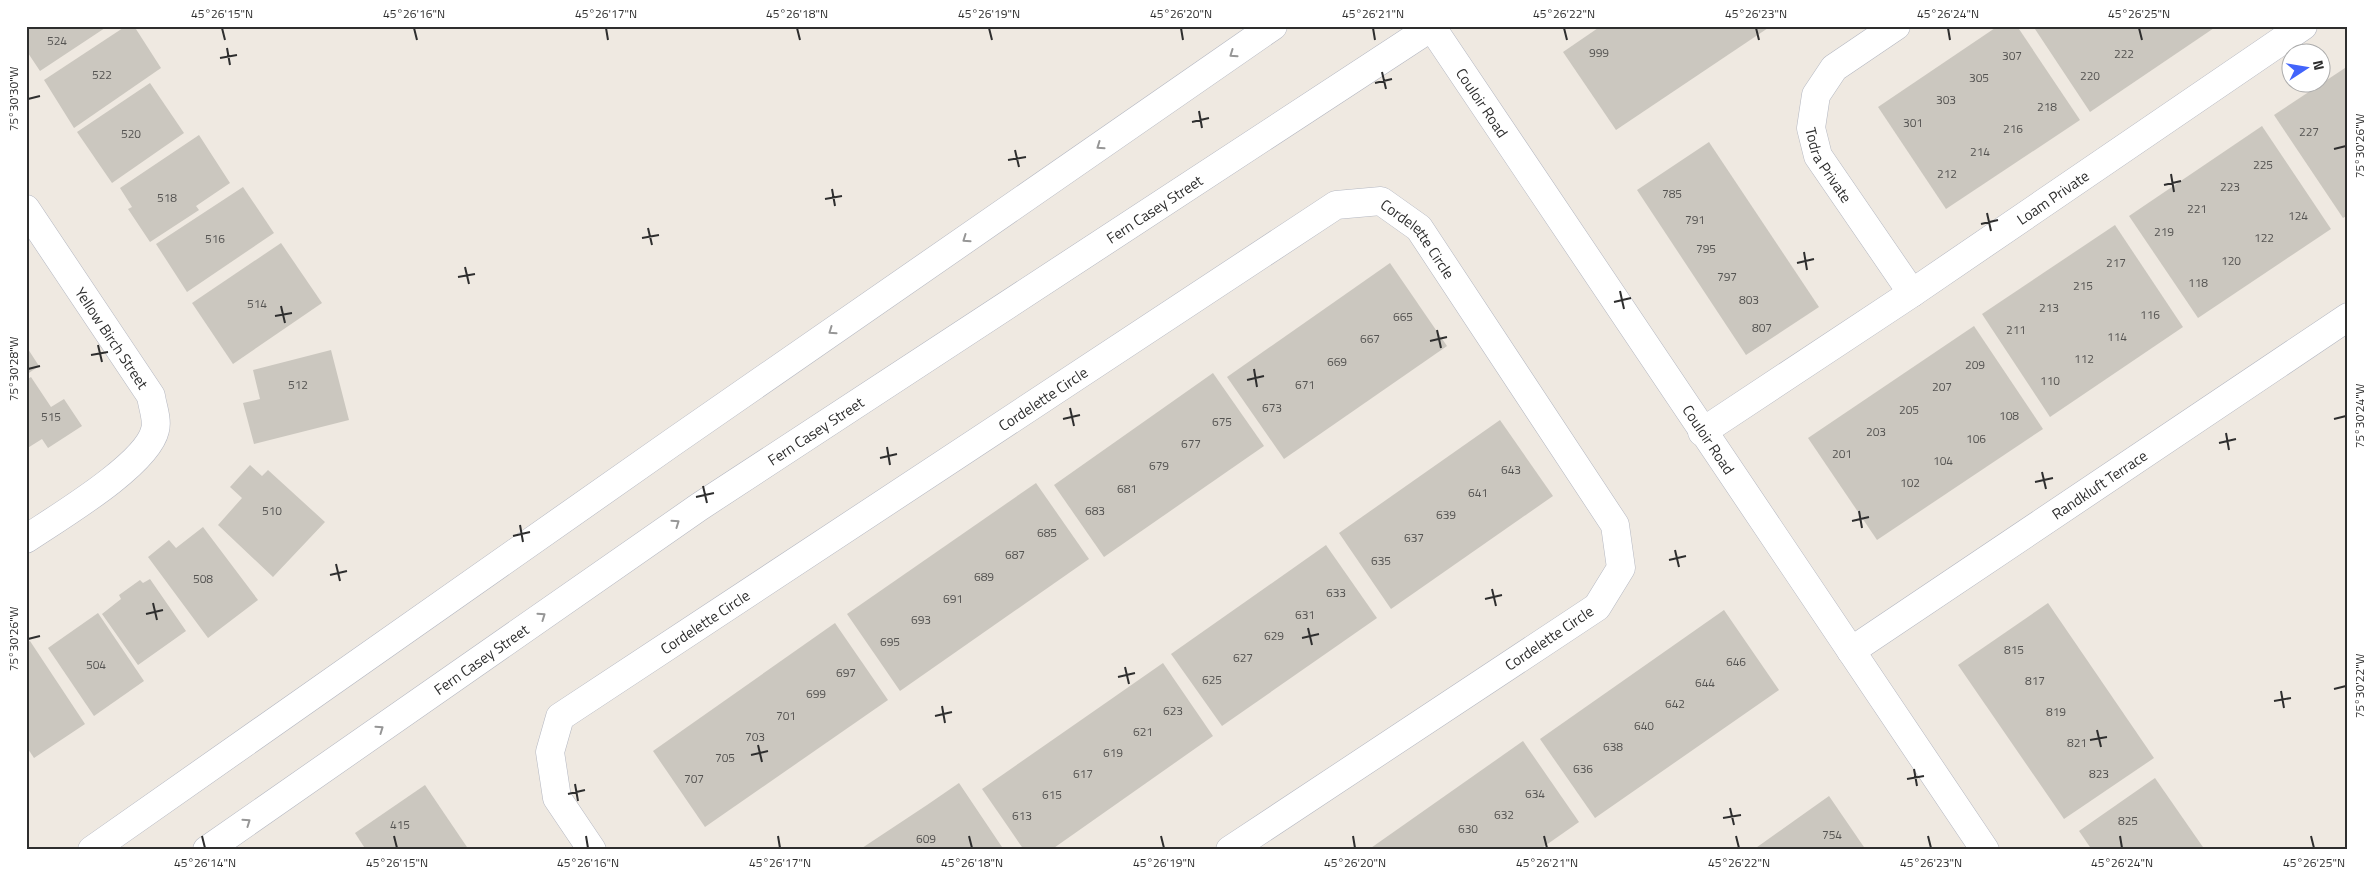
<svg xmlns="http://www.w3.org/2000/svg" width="2374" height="876" viewBox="0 0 2374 876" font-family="'Titillium Web',sans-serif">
<rect width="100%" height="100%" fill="#efe9e1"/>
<!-- building -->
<g fill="#cbc7bf">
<path d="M26,26H108L40,71L28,53L26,54Z"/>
<path d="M126,26H134L161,68L74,128L44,80Z"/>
<path d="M1601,26H1771L1616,130L1563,52Z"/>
<path d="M1998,26H2017L2080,120L1946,209L1878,107Z"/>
<path d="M2033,26H2217L2090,112Z"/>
<path d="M2348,66V215L2343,218L2274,115Z"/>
<path d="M150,83L184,133L112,183L77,132Z"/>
<path d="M2262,126L2331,229L2198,318L2129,216Z"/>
<path d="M199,135L230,183L196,206L199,210L150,242L128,209L132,207L120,188Z"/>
<path d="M1709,142L1819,307L1746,355L1637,190Z"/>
<path d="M243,187L274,233L187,292L156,244Z"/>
<path d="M2115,225L2183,327L2050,417L1982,314Z"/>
<path d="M281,243L322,303L233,364L192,303Z"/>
<path d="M1390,263L1447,346L1284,459L1227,377Z"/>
<path d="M1974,326L2043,429L1877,540L1808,438Z"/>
<path d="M26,346L39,366L26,375Z"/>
<path d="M331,350L349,420L254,444L243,403L260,399L253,370Z"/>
<path d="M1213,373L1264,446L1104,557L1054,485Z"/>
<path d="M31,377L51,407L64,399L82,426L48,448L42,439L26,449V380Z"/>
<path d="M1500,420L1553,496L1391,609L1339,533Z"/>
<path d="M250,465L262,476L268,470L325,522L273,577L218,525L242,498L230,487Z"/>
<path d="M1036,483L1089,559L900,691L847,614Z"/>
<path d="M203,527L258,600L208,638L148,557L169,540L176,548Z"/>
<path d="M1326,545L1377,618L1222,726L1171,654Z"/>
<path d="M150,579L186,631L138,665L102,614L121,599L119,595L140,580L143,583Z"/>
<path d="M2048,603L2154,758L2064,819L1958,665Z"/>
<path d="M1724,610L1779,690L1595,818L1540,739Z"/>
<path d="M98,613L144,681L94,716L48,648Z"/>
<path d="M835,623L888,700L705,827L653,751Z"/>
<path d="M30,641L85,724L34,758L26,746V643Z"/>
<path d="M1163,663L1213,736L1051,850H1024L982,789Z"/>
<path d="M1523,741L1579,822L1539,850H1368Z"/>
<path d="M2155,778L2205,850H2092L2079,831Z"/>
<path d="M959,783L1004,850H859L927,805Z"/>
<path d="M425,785L469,850H366L355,833Z"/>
<path d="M1829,796L1866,850H1753L1798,818Z"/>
</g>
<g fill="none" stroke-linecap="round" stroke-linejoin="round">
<!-- minor casing -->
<g stroke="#b4b7c1" stroke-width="29">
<g id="minor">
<path id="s1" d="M1431,26L1985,850"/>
<path id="s2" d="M1896,26L1834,68L1816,95L1811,128L1818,156L1912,293"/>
<path id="s3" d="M26,209L151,396C152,405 158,420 155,430C147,465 57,518 26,539"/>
<path id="s4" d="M1702,432L1912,293L2303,26"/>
<path id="s5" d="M1851,651L2348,317"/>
<path d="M92,850L673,442L1273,26"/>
<path id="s6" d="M207,850L699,507L1433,26"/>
<path id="s7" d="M592,850L557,798L550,752L560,717L1336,205L1381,201L1419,228L1615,525L1621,568L1597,607L1230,850"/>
</g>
</g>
<!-- minor -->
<use href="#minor" stroke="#fff" stroke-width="28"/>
</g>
<!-- one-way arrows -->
<defs><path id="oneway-chevron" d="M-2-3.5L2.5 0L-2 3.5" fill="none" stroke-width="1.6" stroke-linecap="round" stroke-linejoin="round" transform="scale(1.25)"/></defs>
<g stroke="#969696">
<use href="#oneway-chevron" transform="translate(1233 54) rotate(145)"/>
<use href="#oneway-chevron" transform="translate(1100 146) rotate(145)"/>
<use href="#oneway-chevron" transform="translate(966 239) rotate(145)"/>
<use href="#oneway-chevron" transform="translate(832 331) rotate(145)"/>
<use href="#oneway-chevron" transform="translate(676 523) rotate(-35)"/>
<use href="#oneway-chevron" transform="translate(542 616) rotate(-35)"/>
<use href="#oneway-chevron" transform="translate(380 729) rotate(-35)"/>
<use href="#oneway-chevron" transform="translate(247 822) rotate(-35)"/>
</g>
<!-- ticks -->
<path fill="none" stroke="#2e2e2e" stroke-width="2" d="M222,28L225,40M414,28L417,40M606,28L608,40M797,28L800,40M989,28L992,40M1181,28L1183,40M1373,28L1375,40M1564,28L1567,40M1756,28L1759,40M1948,28L1950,40M2139,28L2142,40M227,48L230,65M220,58L237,55M1382,72L1386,89M1375,83L1392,79M28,99L40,96M1199,111L1202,128M1192,122L1209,118M2334,149L2346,146M1015,150L1019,167M1008,160L1026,157M2171,174L2174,192M2164,185L2181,181M832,189L835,206M825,199L842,196M1987,213L1991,231M1981,224L1998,220M648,228L652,245M642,238L659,235M1804,252L1807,270M1797,263L1814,259M465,267L469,284M458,277L475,274M1620,291L1624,309M1614,302L1631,298M281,306L285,323M275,316L292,313M1437,330L1441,348M1430,341L1447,337M98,345L102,362M91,355L108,352M28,369L40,366M1254,369L1257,387M1247,380L1264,376M1070,408L1074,426M1063,419L1080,415M2334,419L2346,416M2226,433L2229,450M2219,443L2236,439M887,447L890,465M880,458L897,454M2042,472L2046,489M2035,482L2053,478M703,486L707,503M696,497L714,493M1859,511L1862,528M1852,521L1869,517M520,525L523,542M513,536L530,532M1675,550L1679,567M1669,560L1686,556M336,564L340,581M330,575L347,571M1492,589L1496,606M1485,599L1502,595M153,603L157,620M146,614L163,610M1308,628L1312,645M1302,638L1319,634M28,639L40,636M1125,667L1129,684M1118,677L1135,673M2334,689L2346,686M2281,691L2284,708M2274,701L2291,698M942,706L945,723M935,716L952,712M2097,730L2101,747M2090,740L2107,737M758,745L762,762M751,755L768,751M1914,769L1917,786M1907,779L1924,776M575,784L578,801M568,794L585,790M1730,808L1734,825M1723,818L1741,815M202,836L205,848M394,836L397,848M586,836L588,848M778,836L780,848M969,836L972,848M1161,836L1164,848M1353,836L1355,848M1544,836L1547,848M1736,836L1739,848M1928,836L1931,848M2120,836L2122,848M2311,836L2314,848"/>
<g text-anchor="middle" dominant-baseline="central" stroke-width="5" stroke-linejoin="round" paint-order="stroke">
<!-- number labels -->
<g font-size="12" fill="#555452">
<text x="57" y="40">524</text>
<text x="1599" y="52">999</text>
<text x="2124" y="53">222</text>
<text x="2012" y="55">307</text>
<text x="102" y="74">522</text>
<text x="2090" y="75">220</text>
<text x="1979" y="77">305</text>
<text x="1946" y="99">303</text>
<text x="2047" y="106">218</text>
<text x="1913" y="122">301</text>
<text x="2013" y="128">216</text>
<text x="2309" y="131">227</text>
<text x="131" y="133">520</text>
<text x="1980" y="151">214</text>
<text x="2263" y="164">225</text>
<text x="1947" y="173">212</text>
<text x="2230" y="186">223</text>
<text x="1672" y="193">785</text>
<text x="167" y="197">518</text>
<text x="2197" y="208">221</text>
<text x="2298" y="215">124</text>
<text x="1695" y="219">791</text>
<text x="2164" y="231">219</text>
<text x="2264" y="237">122</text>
<text x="215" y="238">516</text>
<text x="1706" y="248">795</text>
<text x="2231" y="260">120</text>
<text x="2116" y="262">217</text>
<text x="1727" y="276">797</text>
<text x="2198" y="282">118</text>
<text x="2083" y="285">215</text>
<text x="1749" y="299">803</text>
<text x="257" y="303">514</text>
<text x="2049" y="307">213</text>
<text x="2150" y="314">116</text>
<text x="1403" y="316">665</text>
<text x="1762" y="327">807</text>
<text x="2016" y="329">211</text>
<text x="2117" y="336">114</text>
<text x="1370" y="338">667</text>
<text x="2084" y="358">112</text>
<text x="1337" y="361">669</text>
<text x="1975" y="364">209</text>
<text x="2050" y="380">110</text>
<text x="298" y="384">512</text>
<text x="1305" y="384">671</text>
<text x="1942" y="386">207</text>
<text x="1272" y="407">673</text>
<text x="1909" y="409">205</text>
<text x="2009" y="415">108</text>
<text x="51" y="416">515</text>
<text x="1222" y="421">675</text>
<text x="1876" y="431">203</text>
<text x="1976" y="438">106</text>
<text x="1191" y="443">677</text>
<text x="1842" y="453">201</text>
<text x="1943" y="460">104</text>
<text x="1159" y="465">679</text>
<text x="1511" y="469">643</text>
<text x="1910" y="482">102</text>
<text x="1127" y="488">681</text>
<text x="1478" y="492">641</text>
<text x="272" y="510">510</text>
<text x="1095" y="510">683</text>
<text x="1446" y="514">639</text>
<text x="1047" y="532">685</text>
<text x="1414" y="537">637</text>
<text x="1015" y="554">687</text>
<text x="1381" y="560">635</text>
<text x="984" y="576">689</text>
<text x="203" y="578">508</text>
<text x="1336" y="592">633</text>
<text x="953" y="598">691</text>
<text x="1305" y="614">631</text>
<text x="921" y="619">693</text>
<text x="1274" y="635">629</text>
<text x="890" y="641">695</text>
<text x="2014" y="649">815</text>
<text x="1243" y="657">627</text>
<text x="1736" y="661">646</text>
<text x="96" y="664">504</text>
<text x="846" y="672">697</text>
<text x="1212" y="679">625</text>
<text x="2035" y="680">817</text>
<text x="1705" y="682">644</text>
<text x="816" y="693">699</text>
<text x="1675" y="703">642</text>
<text x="1173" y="710">623</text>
<text x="2056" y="711">819</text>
<text x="786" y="715">701</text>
<text x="1644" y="725">640</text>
<text x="1143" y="731">621</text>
<text x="755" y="736">703</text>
<text x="2077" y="742">821</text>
<text x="1613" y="746">638</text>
<text x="1113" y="752">619</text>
<text x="725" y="757">705</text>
<text x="1583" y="768">636</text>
<text x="1083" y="773">617</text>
<text x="2099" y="773">823</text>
<text x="694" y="778">707</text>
<text x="1535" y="793">634</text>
<text x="1052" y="794">615</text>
<text x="1504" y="814">632</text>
<text x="1022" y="815">613</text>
<text x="2128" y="820">825</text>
<text x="400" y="824">415</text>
<text x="1468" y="828">630</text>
<text x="1832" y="834">754</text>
<text x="926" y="838">609</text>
</g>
<!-- street labels -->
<g font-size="15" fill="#2e2e2e" stroke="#fff">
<text stroke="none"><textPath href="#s1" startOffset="92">Couloir Road</textPath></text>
<text stroke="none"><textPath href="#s2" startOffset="182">Todra Private</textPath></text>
<text stroke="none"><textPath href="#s4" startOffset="422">Loam Private</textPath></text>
<text stroke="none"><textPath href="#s6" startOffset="1144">Fern Casey Street</textPath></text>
<text stroke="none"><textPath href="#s7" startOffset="1174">Cordelette Circle</textPath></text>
<text stroke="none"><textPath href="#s3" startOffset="155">Yellow Birch Street</textPath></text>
<text stroke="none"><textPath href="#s7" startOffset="724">Cordelette Circle</textPath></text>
<text stroke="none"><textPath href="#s6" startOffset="739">Fern Casey Street</textPath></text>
<text stroke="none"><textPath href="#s1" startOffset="498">Couloir Road</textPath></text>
<text stroke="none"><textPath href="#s5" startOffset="299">Randkluft Terrace</textPath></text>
<text stroke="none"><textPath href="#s7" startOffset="319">Cordelette Circle</textPath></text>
<text transform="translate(1549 638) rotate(-34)">Cordelette Circle</text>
<text stroke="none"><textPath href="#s6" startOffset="334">Fern Casey Street</textPath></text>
</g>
</g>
<!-- border -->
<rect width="2374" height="876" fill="none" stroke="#ffffff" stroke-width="55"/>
<!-- north arrow -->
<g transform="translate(2306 68) rotate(78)"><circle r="24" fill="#ffffff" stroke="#ababab"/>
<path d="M0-4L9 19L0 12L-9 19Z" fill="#4264fb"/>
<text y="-8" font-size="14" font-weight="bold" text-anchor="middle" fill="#2e2e2e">N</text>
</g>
<rect x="28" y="28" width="2318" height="820" fill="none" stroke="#2e2e2e" stroke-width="2"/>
<g font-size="12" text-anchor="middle" fill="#2e2e2e">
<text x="222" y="18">45°26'15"N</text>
<text x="414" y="18">45°26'16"N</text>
<text x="606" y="18">45°26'17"N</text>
<text x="797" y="18">45°26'18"N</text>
<text x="989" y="18">45°26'19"N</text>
<text x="1181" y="18">45°26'20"N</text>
<text x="1373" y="18">45°26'21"N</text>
<text x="1564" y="18">45°26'22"N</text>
<text x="1756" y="18">45°26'23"N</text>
<text x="1948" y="18">45°26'24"N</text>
<text x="2139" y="18">45°26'25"N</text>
<text transform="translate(14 99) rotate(-90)" y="4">75°30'30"W</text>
<text transform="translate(2360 146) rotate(-90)" y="4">75°30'26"W</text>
<text transform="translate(14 369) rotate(-90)" y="4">75°30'28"W</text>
<text transform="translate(2360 416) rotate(-90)" y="4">75°30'24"W</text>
<text transform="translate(14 639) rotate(-90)" y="4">75°30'26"W</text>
<text transform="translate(2360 686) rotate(-90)" y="4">75°30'22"W</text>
<text x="205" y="867">45°26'14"N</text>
<text x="397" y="867">45°26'15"N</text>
<text x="588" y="867">45°26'16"N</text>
<text x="780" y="867">45°26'17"N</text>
<text x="972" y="867">45°26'18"N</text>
<text x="1164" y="867">45°26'19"N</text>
<text x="1355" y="867">45°26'20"N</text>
<text x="1547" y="867">45°26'21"N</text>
<text x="1739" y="867">45°26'22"N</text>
<text x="1931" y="867">45°26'23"N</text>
<text x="2122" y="867">45°26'24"N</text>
<text x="2314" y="867">45°26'25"N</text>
</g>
</svg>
